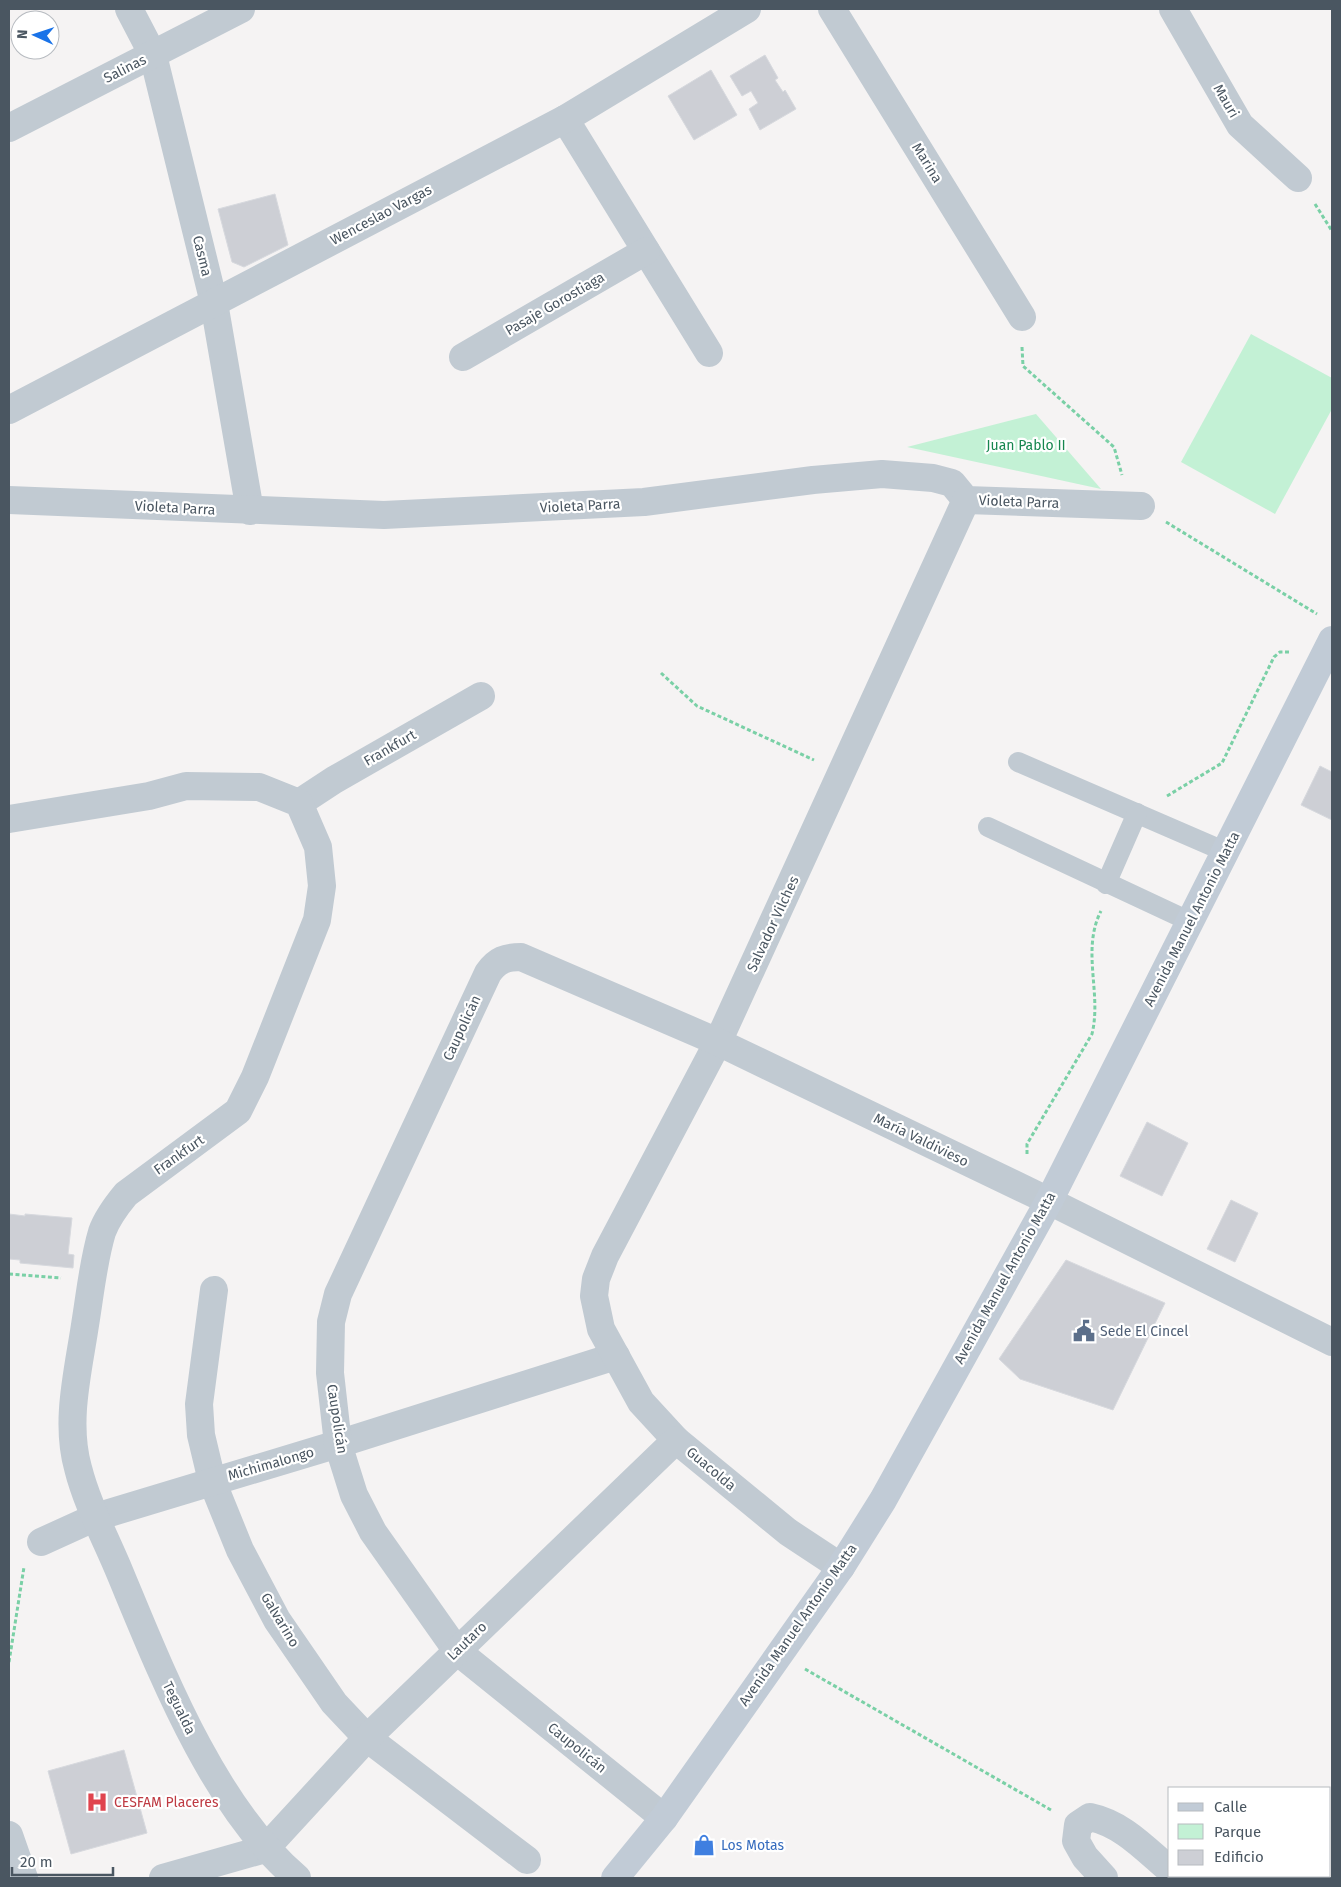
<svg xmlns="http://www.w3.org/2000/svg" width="1341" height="1887" viewBox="0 0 1341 1887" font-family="'Fira Sans',sans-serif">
<rect width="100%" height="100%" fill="#f5f3f3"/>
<!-- green -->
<g fill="#c3f1d5">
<path d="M1251,334L1332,378V409L1275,514L1181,462Z"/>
<path d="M1036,414L1101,489L907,447Z"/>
</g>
<!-- building -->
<g fill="#cdcfd5" stroke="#d7d9de">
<path d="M765,55L778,78L775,80L783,92L785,90L796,109L760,130L749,109L758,103L751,91L742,96L730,76Z"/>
<path d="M711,70L737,115L694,140L668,96Z"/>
<path d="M275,194L288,245L244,267L232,262L218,209Z"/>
<path d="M1320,766L1332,772V820L1301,805Z"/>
<path d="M1147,1122L1188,1143L1162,1196L1120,1176Z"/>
<path d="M1231,1200L1258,1213L1235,1262L1207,1249Z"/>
<path d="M9,1214L25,1216V1214L72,1218L68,1254L74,1255L73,1268L20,1263V1260L9,1259Z"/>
<path d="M1066,1260L1165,1303L1113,1410L1020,1379L999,1359Z"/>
<path d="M124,1750L147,1833L71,1854L48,1771Z"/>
</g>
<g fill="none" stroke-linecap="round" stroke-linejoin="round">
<!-- path -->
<g stroke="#7ad0a6" stroke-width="3" stroke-dasharray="4 2.5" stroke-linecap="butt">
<path d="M1315,204L1332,231"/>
<path d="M1022,347L1023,366L1114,447L1122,475"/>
<path d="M1166,522L1317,614"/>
<path d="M661,673L697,706L814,760"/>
<path d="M1167,796L1222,763L1274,657L1280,652H1290"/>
<path d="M1027,1154V1144L1092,1034C1102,993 1081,950 1101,911"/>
<path d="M9,1274L61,1278"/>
<path d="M9,1662L24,1567"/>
<path d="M805,1669L1051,1810"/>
</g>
<!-- service -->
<g stroke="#c1cad2" stroke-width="20">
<path d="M1018,762L1226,852"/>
<path d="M988,827L1191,922"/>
<path d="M1106,884L1137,813"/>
</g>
<!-- minor -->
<g stroke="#c1cad2" stroke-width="28">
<path d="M129,9L153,55L214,303L250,511"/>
<path d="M832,9L1022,317"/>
<path d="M1173,9L1240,125L1298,178"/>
<path d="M565,119L709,353"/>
<path d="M9,128L241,9"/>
<path d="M463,357L646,251"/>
<path d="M9,410L565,119L747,9"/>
<path d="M9,500L384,515L644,502L813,480L882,474L933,478L952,483L966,500L1141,506"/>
<path d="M299,803L334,780L481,696"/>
<path d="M214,1290L199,1404L201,1435L212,1481L240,1550L277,1620L334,1703L367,1738L527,1860"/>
<path d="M41,1542L96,1517L338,1444L616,1356"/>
<path d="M841,1567L788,1532L676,1440L641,1402L601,1329L594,1296L596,1279L605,1256L718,1042L966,500"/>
<path d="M664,1818L457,1651L373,1532L354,1495L338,1444L330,1373L331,1322L338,1294L488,973C497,960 506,957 521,957L718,1042L1049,1201L1332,1342"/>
<path d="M9,1835L24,1878"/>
<path d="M163,1878L265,1849L367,1738L676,1440"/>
<path d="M1104,1878L1085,1857L1076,1841L1078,1825L1090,1817C1123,1824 1145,1849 1170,1870"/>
</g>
<!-- tertiary -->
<path stroke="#c1cad2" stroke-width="28" d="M9,819L149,796L186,786L259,787L299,803L318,847L322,886L317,920L255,1077L238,1111L126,1194C116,1206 107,1218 102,1232C93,1262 90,1295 85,1325C78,1372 65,1422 78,1468C87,1504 106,1539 120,1573C162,1674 213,1806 297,1878"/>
<!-- secondary -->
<path stroke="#c1cbd6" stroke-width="28" d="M615,1878L664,1818L841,1567L883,1500L1049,1201L1332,640"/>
</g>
<!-- icons -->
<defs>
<g id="civic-bare" transform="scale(1.725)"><path d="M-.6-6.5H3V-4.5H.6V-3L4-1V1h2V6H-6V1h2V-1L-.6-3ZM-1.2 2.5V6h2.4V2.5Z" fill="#5c6f8a" stroke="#fff" stroke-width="2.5" paint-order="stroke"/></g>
<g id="hospital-bare" transform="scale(1.725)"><path d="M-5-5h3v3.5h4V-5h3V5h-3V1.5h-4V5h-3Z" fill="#e0444e" stroke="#fff" stroke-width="2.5" paint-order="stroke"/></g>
<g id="shop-bare" transform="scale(1.725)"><path d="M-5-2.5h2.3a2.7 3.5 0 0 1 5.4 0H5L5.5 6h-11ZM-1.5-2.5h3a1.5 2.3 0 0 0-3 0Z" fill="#3f7fe0" stroke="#fff" stroke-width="2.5" paint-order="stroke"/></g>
</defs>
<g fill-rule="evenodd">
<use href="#civic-bare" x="1084" y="1331"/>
<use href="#hospital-bare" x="97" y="1802"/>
<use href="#shop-bare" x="704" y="1845"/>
</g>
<g text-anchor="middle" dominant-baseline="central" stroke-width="4.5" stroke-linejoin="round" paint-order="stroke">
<!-- street labels -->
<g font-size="14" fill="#4a5661" stroke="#fff">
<text transform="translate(125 69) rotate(-27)">Salinas</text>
<text transform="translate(1226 101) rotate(60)">Mauri</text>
<text transform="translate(927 163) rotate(58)">Marina</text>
<text transform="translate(381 215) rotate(-28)">Wenceslao Vargas</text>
<text transform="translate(202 256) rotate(76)">Casma</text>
<text transform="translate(555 304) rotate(-30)">Pasaje Gorostiaga</text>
<text transform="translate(1019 502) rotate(2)">Violeta Parra</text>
<text transform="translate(580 506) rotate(-3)">Violeta Parra</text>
<text transform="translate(175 508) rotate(3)">Violeta Parra</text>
<text transform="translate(390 748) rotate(-30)">Frankfurt</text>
<text transform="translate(1192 919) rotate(-63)">Avenida Manuel Antonio Matta</text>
<text transform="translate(773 924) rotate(-65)">Salvador Vilches</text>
<text transform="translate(462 1028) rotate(-65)">Caupolicán</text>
<text transform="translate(921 1140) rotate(26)">María Valdivieso</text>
<text transform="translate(179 1155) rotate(-35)">Frankfurt</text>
<text transform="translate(1005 1278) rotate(-61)">Avenida Manuel Antonio Matta</text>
<text transform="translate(337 1419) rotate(81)">Caupolicán</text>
<text transform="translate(271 1464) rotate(-16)">Michimalongo</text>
<text transform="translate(711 1469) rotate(40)">Guacolda</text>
<text transform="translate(280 1620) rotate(59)">Galvarino</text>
<text transform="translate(798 1625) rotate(-55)">Avenida Manuel Antonio Matta</text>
<text transform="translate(467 1641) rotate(-44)">Lautaro</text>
<text transform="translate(179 1708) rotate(64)">Tegualda</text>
<text transform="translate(577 1748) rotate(39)">Caupolicán</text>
</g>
<!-- park labels -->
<g font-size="14" fill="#17864f" stroke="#fff">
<text x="1026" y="445">Juan Pablo II</text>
</g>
<!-- service labels -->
<g font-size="14" fill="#4e5e75" stroke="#fff" text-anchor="start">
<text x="1100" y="1331">Sede El Cincel</text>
</g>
<!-- health labels -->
<g font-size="14" fill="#be3a42" stroke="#fff" text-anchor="start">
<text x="114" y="1802">CESFAM Placeres</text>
</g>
<!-- shop labels -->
<g font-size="14" fill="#366cbe" stroke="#fff" text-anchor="start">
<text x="721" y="1845">Los Motas</text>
</g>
</g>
<!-- border -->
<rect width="1341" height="1887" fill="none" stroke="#4a5661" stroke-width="20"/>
<!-- legend -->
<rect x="1168" y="1787" width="162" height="90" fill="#ffffff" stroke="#b7bbc0"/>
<rect x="1178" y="1803" width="25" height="8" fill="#c1cbd6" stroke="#b7bbc0"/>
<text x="1214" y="1812" font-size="15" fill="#4a5661">Calle</text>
<rect x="1178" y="1824" width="25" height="15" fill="#c3f1d5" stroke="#b7bbc0"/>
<text x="1214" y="1837" font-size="15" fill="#4a5661">Parque</text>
<rect x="1178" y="1850" width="25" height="15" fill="#cdcfd5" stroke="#b7bbc0"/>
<text x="1214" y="1862" font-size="15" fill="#4a5661">Edificio</text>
<!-- north arrow -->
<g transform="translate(35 35) rotate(273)"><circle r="24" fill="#ffffff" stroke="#b7bbc0"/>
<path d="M0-4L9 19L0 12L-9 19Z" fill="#1a73e8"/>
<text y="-8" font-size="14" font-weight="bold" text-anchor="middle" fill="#4a5661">N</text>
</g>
<!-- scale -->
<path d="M12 1867v8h101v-8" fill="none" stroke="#4a5661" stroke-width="2.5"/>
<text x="20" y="1867" font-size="15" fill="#4a5661" stroke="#ffffff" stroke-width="4" paint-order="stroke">20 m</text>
</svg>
